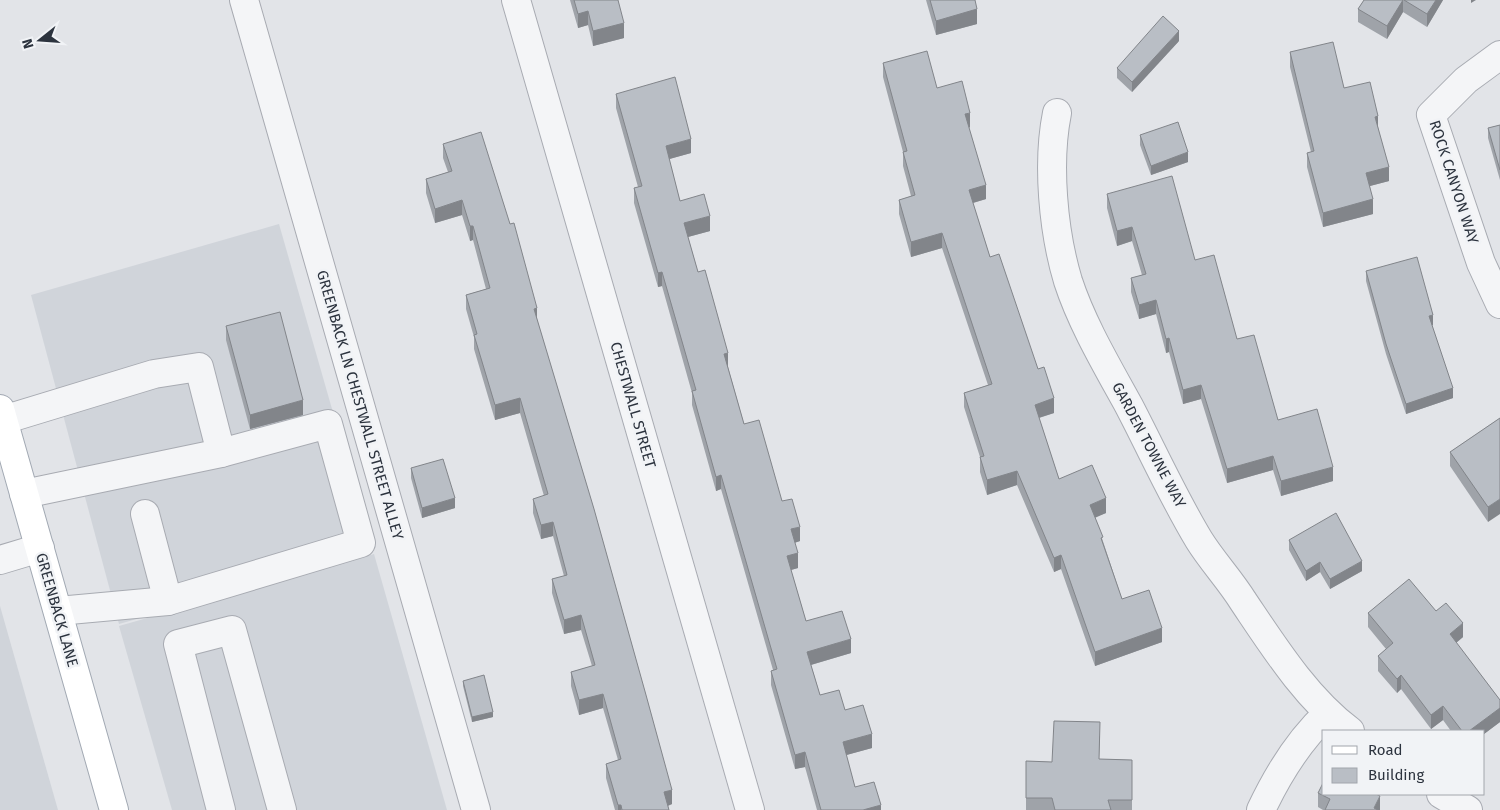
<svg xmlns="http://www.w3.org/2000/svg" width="1500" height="810" viewBox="0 0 1500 810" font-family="'Fira Sans',sans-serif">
<rect width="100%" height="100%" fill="#e2e4e8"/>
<!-- built -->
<g fill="#d0d4da">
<path d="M279,224L373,552L119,624L31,295Z"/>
<path d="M374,554L447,810H172L119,626Z"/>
<path d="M0,606L58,810H0Z"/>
</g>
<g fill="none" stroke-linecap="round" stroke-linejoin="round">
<!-- minor casing -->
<g stroke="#a8abb2" stroke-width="30">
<g id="minor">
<path d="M244,0L476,810"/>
<path d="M516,0L750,810"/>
<path d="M1500,55L1466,80L1431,115L1481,263L1500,304"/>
<path d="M1057,113C1047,163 1053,231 1068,281C1082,324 1107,366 1129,406C1152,450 1173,497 1199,540C1212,561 1230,580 1243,601C1274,647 1306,698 1350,731"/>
<path d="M3,420L154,374L199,367L221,453L328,424L361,543L168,601L58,611"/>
<path d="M24,494L221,453"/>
<path d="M145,514L168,601"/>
<path d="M0,560L40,548"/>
<path d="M1441,794L1468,810"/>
<path d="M221,810L178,644L232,630L282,810"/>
<path d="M1261,810C1278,774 1298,741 1327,714"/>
</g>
</g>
<!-- major casing -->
<g stroke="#a2a9b3" stroke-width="30">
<path id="major" d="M0,409L114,810"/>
</g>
<!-- minor -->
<use href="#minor" stroke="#f4f5f7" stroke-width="28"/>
<!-- major -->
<use href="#major" stroke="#fff" stroke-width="28"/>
</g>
<!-- wall -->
<g fill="#9fa3a9">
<path d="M570,0H618L624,38L593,46L588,25L578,28Z"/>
<path d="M926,0H975L977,24L936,35Z"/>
<path d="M1364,0H1443L1427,27L1403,12L1387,39L1358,22V9Z"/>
<path d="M1179,41L1132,92L1117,78V68Z"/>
<path d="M1290,52L1344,88L1378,127L1389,181L1370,186L1373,214L1323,227L1307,167V153L1311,152L1290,67Z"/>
<path d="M883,63L937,88L970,127L969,128L986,199L973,203L990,257L1038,369L1054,413L1039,418L1059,479L1106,513L1095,517L1122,599L1162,642L1095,666L1061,569L1054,572L1017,485L987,495L980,472V457L964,407V393L988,385L942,248L911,257L899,214V200L911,196L903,166V152L883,77Z"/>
<path d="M616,94L691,153L669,159L680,201L710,231L688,237L698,272L728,367L744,424L782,501L800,541L794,543L798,568L791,570L806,621L851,653L811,665L820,695L845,710L872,748L846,755L855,787L881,810H817L805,767L795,769L771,685V671L773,670L721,489L716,491L692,405V393L662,286L658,287L634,203V188L638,187L616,108Z"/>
<path d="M1500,125V180L1488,138V128Z"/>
<path d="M1140,135L1188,162L1151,175L1140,145Z"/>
<path d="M443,144L537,319L672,804L668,806L669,810H615L606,778V764L618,760L603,708L579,715L571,686V672L592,666L581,630L564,634L552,593V579L564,576L553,536L541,539L533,513V499L544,496L520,413L495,420L474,349V337L466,309V295L486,289L473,240L470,241L462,215L435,223L426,193V179L448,172L443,158Z"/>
<path d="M1107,194L1195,260L1237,339L1278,420L1333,481L1281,496L1273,470L1227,483L1201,399L1183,404L1169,352L1166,353L1156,314L1139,319L1131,292V278L1142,275L1132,241L1117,246L1107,208Z"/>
<path d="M1366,271L1433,325H1432L1453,398L1406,414L1386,354L1366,281Z"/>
<path d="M226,326L303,415L250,429L226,340Z"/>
<path d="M1500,418L1488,522L1450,466V452Z"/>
<path d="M411,468L455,508L422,518L411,478Z"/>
<path d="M1289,540L1362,571L1330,589L1320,572L1306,581L1289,550Z"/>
<path d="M1436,611L1463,637L1456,643L1500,700V722L1484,734V731H1451L1443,720L1431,729L1401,689L1397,693L1378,671V656L1386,649L1368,627V613Z"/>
<path d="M463,681L493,717L472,722L463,686Z"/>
<path d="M1100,736L1099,759L1132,760V810H1026V761L1052,762Z"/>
<path d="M1318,793L1380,810H1323L1318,807Z"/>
</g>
<!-- shaded-wall -->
<g fill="#82858a">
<path d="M1403,0V12L1387,39V26Z"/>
<path d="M1436,0H1443L1427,27V14Z"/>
<path d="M1471,0H1476L1471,3Z"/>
<path d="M977,9V24L936,35V21Z"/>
<path d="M588,11V25L578,28V14Z"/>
<path d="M624,23V38L593,46V31Z"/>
<path d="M1179,31V41L1132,92V82Z"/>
<path d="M970,113V127L965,129V114Z"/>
<path d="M1378,116V130L1375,117Z"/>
<path d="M691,139V153L666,160V146Z"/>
<path d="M1188,152V162L1151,175V166Z"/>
<path d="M1389,167V181L1366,187V173Z"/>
<path d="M986,185V199L969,204V190Z"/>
<path d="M1373,199V214L1323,227V213Z"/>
<path d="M462,200V215L435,223V209Z"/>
<path d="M710,216V231L684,238V223Z"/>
<path d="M470,226H473V240L470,241Z"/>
<path d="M1132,227V241L1117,246V231Z"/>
<path d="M942,233V248L911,257V242Z"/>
<path d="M662,272V286L658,287V273Z"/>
<path d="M1156,300V314L1139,319V305Z"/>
<path d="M537,308V322L534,309Z"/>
<path d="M1433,315V325L1429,326V316Z"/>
<path d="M1169,338V352L1166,353V339Z"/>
<path d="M728,353V367L724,368V354Z"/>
<path d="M1201,385V399L1183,404V390Z"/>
<path d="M1453,388V398L1406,414V404Z"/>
<path d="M520,398V413L495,420V405Z"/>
<path d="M1054,398V413L1035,419V405Z"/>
<path d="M303,400V415L250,429V415Z"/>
<path d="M1273,456V470L1227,483V469Z"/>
<path d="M1333,467V481L1281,496V481Z"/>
<path d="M1017,471V485L987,495V480Z"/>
<path d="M721,475V489L716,491V477Z"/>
<path d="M455,498V508L422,518V508Z"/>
<path d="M1106,498V513L1090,520V505Z"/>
<path d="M1500,499V514L1488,522V507Z"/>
<path d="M553,522V536L541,539V525Z"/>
<path d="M800,527V541L791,544V529Z"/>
<path d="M798,553V568L787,571V556Z"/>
<path d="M1061,555V569L1054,572V558Z"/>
<path d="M1362,561V571L1330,589V579Z"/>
<path d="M1320,562V572L1306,581V571Z"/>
<path d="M581,615V630L564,634V620Z"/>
<path d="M1463,623V637L1450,648V634Z"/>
<path d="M1162,628V642L1095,666V652Z"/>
<path d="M851,639V653L807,666V652Z"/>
<path d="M1401,675V689L1397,693V679Z"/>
<path d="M603,694V708L579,715V700Z"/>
<path d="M1443,706V720L1431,729V715Z"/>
<path d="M1500,708V722L1484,734V731H1469Z"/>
<path d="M493,712V717L472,722V717Z"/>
<path d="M872,734V748L843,756V742Z"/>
<path d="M805,752V767L795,769V755Z"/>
<path d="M672,790V804L664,807V792Z"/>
<path d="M1380,796V810H1374V808Z"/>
<rect x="618" y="805" width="3" height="5"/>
<path d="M881,805V810H863Z"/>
</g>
<!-- building -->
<g fill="#b9bec5" stroke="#82858a">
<path d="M574,0H618L624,23L593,31L588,11L578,14Z"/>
<path d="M930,0H975L977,9L936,21Z"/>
<path d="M1364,0H1403L1387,26L1358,9Z"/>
<path d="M1404,0H1436L1427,14Z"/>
<path d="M1163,16L1179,31L1132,82L1117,68Z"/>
<path d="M1333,42L1344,88L1370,82L1378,116L1375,117L1389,167L1366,173L1373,199L1323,213L1307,153L1314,151L1290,52Z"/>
<path d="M927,51L937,88L962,81L970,113L965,114L986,185L969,190L990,257L999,254L1038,369L1044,367L1054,398L1035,405L1059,479L1092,465L1106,498L1090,505L1103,537L1101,538L1122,599L1149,590L1162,628L1095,652L1061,555L1054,558L1017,471L987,480L980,457L984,456L964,393L992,384L942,233L911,242L899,200L915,195L903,152L907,151L883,63Z"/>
<path d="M675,77L691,139L666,146L680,201L704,194L710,216L684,223L698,272L705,270L728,353L724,354L744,424L759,420L782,501L792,499L800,527L791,529L798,553L787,556L806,621L842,611L851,639L807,652L820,695L839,690L845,710L863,705L872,734L843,742L855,787L874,782L881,805L863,810H821L805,752L795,755L771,671L777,669L721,475L716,477L692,391L696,390L662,272L658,273L634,188L642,186L616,94Z"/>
<path d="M1178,122L1188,152L1151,166L1140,135Z"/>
<path d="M1500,125V170L1488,128Z"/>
<path d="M481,132L510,224L514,223L537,308L534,309L594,509L646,695L672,790L664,792L669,810H622L621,805H618L606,764L621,759L603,694L579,700L571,672L595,665L581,615L564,620L552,579L567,575L553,522L541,525L533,499L548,494L520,398L495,405L474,335L477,334L466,295L490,288L473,226H470L462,200L435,209L426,179L452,171L443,144Z"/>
<path d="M1172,176L1195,260L1214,255L1237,339L1254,335L1278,420L1317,409L1333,467L1281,481L1273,456L1227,469L1201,385L1183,390L1169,338L1166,339L1156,300L1139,305L1131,278L1146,274L1132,227L1117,231L1107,194Z"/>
<path d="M1417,257L1433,315L1429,316L1453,388L1406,404L1386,344L1366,271Z"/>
<path d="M280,312L303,400L250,415L226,326Z"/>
<path d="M1500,418V499L1488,507L1450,452Z"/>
<path d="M443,459L455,498L422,508L411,468Z"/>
<path d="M1336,513L1362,561L1330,579L1320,562L1306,571L1289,540Z"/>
<path d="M1409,579L1436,611L1446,603L1463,623L1450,634L1500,700V708L1469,731H1462L1443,706L1431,715L1401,675L1397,679L1378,656L1393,643L1368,613Z"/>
<path d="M484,675L493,712L472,717L463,681Z"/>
<path d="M1054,721L1100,722L1099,759L1132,760V800H1108L1111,810H1055L1052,798H1026V761L1052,762Z"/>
<path d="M1324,781V794H1376L1380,796L1374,808L1378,810H1325L1330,799L1318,793Z"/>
</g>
<g text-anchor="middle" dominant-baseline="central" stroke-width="5" stroke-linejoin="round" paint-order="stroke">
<!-- street labels -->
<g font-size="15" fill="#2c333e" stroke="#f1f3f6">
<text transform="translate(1454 182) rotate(72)">ROCK CANYON WAY</text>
<text transform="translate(360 405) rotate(74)">GREENBACK LN CHESTWALL STREET ALLEY</text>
<text transform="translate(633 405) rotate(74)">CHESTWALL STREET</text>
<text transform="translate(1149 445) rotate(62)">GARDEN TOWNE WAY</text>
<text transform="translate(57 610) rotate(74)">GREENBACK LANE</text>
</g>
</g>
<!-- legend -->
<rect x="1322" y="730" width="162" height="65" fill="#f1f3f6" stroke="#a2a6ac"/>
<rect x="1332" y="746" width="25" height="8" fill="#ffffff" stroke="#a2a6ac"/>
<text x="1368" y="755" font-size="15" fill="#2c333e">Road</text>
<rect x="1332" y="768" width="25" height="15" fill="#b9bec5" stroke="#a2a6ac"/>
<text x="1368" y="780" font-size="15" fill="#2c333e">Building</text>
<!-- north arrow -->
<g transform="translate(40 40) rotate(253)" stroke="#f1f3f6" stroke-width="4" paint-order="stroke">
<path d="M0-4L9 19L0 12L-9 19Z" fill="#2c333e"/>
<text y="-8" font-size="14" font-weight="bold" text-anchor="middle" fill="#2c333e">N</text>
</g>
</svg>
